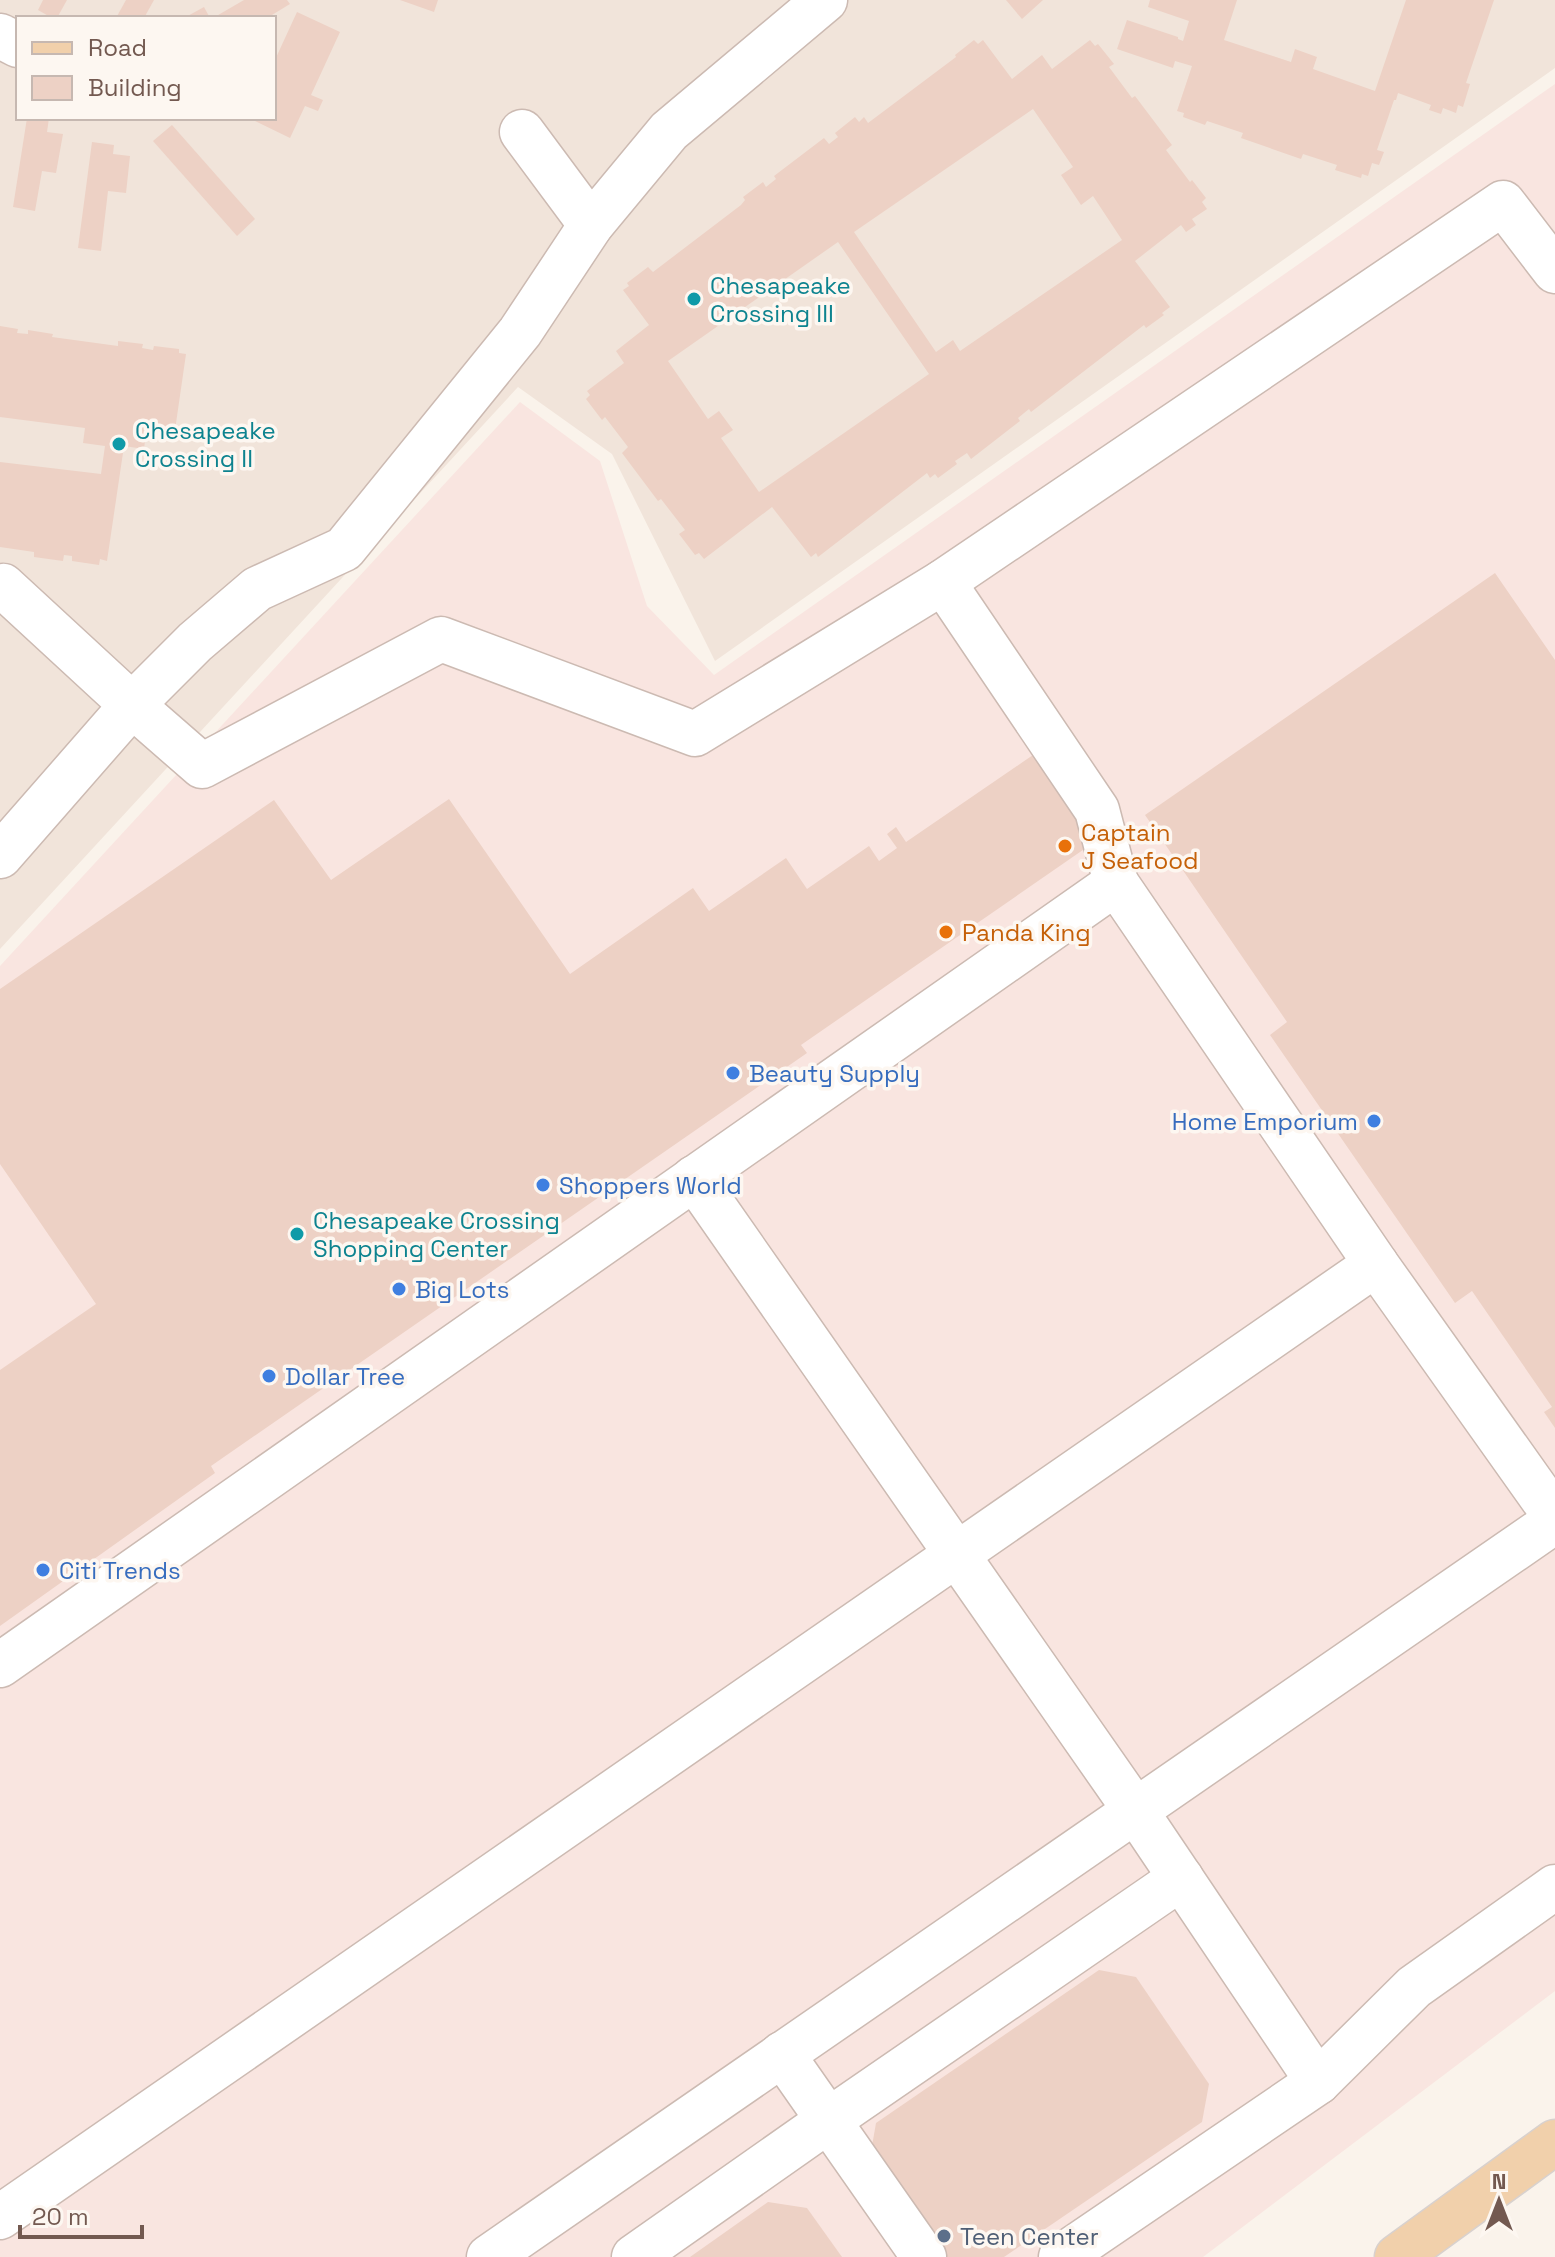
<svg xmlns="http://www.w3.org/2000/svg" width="1555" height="2257" viewBox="0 0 1555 2257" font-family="'Space Grotesk',sans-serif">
<rect width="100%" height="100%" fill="#faf3eb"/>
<!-- residential -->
<path fill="#f1e4da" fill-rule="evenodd" d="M0,0H1555V68L715,661L612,454L518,387L0,949ZM18,18H274V118H18Z"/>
<!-- commercial -->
<path fill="#f9e5e0" d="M1555,84V1991L1203,2257H0V966L520,402L600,461L647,606L714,675Z"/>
<!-- building -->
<g fill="#edd1c5" fill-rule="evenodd">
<path d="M43,0H67L57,18H52L38,10Z"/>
<path d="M126,0H154L144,18H116Z"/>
<path d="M244,0H287L290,4L267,18H213Z"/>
<path d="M400,0H438L434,12Z"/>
<path d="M1006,0H1043L1022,19Z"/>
<path d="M1150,0H1237L1224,40L1291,62L1295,49L1317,57L1313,69L1375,91L1406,0H1494L1466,83L1470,84L1463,107L1458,105L1456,113L1443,108L1441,114L1429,110L1431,105L1398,93L1396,100H1394L1377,150L1384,152L1379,165L1372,163L1368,176L1362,174L1361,178L1335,170L1337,165L1303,154L1301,159L1241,138L1243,133L1207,121L1205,125L1183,117L1184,113L1177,111L1192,66L1175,61L1173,68L1117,49L1127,20L1178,37V39L1183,41L1189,21L1148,7Z"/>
<path d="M204,7L210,18H184Z"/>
<path d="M297,12L340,32L311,95L323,100L318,111L305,106L290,138L249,118H274V62Z"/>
<path d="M974,40L978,44L983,40L1012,79L1042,55L1052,69L1090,40L1095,46L1098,44L1114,64L1109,67L1132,98L1135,96L1172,145L1166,150L1190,182L1192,180L1206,198L1202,202L1207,209L1192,219L1196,225L1186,232L1181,225L1135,261L1170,307L1162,313L1164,315L1146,328L1144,325L1031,412L1029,409L1018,418L1020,421L971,459L967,453L955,461L957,464L938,478L935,474L930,478L927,473L818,557L816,553L811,557L772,507L704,559L699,553L695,555L679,534L685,530L661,499L658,501L622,453L628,447L605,417L602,420L586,399L590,395L587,391L624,363L616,351L649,325L623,290L629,286L627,283L648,267L653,272L741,205L745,200L743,197L763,182L766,187L776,179L774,176L824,138L829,144L838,137L835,133L855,117L859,122L864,117L868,123L956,57L955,55ZM1033,109L1073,167L1061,175L1081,205L1093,196L1122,240L960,351L953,340L936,352L854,232ZM838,242L929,374L759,492L721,438L733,430L719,411L708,419L668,361Z"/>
<path d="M27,118H49L47,132L63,134L56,173L42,171L35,211L13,207Z"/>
<path d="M172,125L255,219L237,236L153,141Z"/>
<path d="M92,142L114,145L113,154L130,156L126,193L108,191L101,251L78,248Z"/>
<path d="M0,326L18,329L17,333L28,334V330L53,334L52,337L118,346V341L143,344L142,348L153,350L154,346L179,349V353L186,354L174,437L146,433L144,449L124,446L107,561L100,559L99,565L72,561V556L64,555L63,561L34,557V552L0,547V462L101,474L105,446L83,443L85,428L0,417Z"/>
<path d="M1495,573L1555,660V1428L1544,1412L1552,1407L1472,1291L1455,1303L1270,1035L1287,1022L1145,815Z"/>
<path d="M1033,755L1093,843L801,1045L807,1053L211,1466L215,1473L0,1626V1370L96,1304L0,1164V989L274,800L331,880L449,799L570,974L693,888L709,911L786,858L807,889L869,846L879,861L897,848L887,834L896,827L906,842Z"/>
<path d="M1099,1970L1136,1977L1209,2084L1202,2122L1004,2257H934L869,2163L876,2123Z"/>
<path d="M768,2202L807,2208L842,2257H690Z"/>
</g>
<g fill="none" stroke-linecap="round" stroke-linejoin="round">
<!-- minor casing -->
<g stroke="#ccbab2" stroke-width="47">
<g id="minor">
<path d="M0,36L18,45"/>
<path d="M522,132L591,225"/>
<path d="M943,582L1097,810L1116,883"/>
<path d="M0,587L3,586L132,705L202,766L441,639L695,734L943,582L1503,203L1555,271"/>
<path d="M0,856L132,705L195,642L257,589L344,549L520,332L591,225L669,131L825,0"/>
<path d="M694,1178L1135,1810L1318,2082"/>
<path d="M0,1665L1116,883L1376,1264"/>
<path d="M782,2054L924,2257"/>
<path d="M0,2217L1376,1264L1555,1516"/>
<path d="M489,2257L1555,1521"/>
<path d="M634,2257L829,2120L1181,1878"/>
<path d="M1061,2257L1318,2082L1414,1987L1555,1887"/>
</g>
</g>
<!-- major casing -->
<g stroke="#d8d1ce" stroke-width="47">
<path id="major" d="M1397,2257L1555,2142"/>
</g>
<!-- minor -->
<use href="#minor" stroke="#fff" stroke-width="44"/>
<!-- major -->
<use href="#major" stroke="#f1d0ab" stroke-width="44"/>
</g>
<!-- markers -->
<g fill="#0f9aa8" stroke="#fdf7f1" stroke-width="3">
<circle cx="694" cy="299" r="8"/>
<circle cx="119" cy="444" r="8"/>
<circle cx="297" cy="1234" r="8"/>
</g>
<g fill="#e8710a" stroke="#fdf7f1" stroke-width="3">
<circle cx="1065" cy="846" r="8"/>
<circle cx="946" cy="932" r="8"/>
</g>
<g fill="#3f7fe0" stroke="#fdf7f1" stroke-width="3">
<circle cx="733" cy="1073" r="8"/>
<circle cx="1374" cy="1121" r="8"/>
<circle cx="543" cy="1185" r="8"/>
<circle cx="399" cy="1289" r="8"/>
<circle cx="269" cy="1376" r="8"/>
<circle cx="43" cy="1570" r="8"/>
</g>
<circle fill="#5c6f8a" stroke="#fdf7f1" stroke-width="3" cx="944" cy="2236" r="8"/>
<g text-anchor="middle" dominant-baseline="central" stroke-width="7" stroke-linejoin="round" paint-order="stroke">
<!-- culture labels -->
<g font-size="24" fill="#0d838f" stroke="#fdf7f1" text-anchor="start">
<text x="710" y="285">Chesapeake<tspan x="710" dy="28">Crossing III</tspan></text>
<text x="135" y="430">Chesapeake<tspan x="135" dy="28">Crossing II</tspan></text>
<text x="313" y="1220">Chesapeake Crossing<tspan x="313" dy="28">Shopping Center</tspan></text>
</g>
<!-- food labels -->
<g font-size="24" fill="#c56008" stroke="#fdf7f1" text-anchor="start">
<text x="1081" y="832">Captain<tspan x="1081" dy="28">J Seafood</tspan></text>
<text x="962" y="932">Panda King</text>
</g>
<!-- shop labels -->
<g font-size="24" fill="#366cbe" stroke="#fdf7f1" text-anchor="start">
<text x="749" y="1073">Beauty Supply</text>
<text x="1358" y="1121" text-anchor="end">Home Emporium</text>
<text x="559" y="1185">Shoppers World</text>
<text x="415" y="1289">Big Lots</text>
<text x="285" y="1376">Dollar Tree</text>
<text x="59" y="1570">Citi Trends</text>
</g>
<!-- service labels -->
<g font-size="24" fill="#4e5e75" stroke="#fdf7f1" text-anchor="start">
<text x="960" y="2236">Teen Center</text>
</g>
</g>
<!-- legend -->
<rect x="16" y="16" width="260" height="104" fill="#fdf7f1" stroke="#c6b8b1" stroke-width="2"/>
<rect x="32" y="42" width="40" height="12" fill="#f1d0ab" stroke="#c6b8b1" stroke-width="2"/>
<text x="88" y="56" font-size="24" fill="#735950">Road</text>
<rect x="32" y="76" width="40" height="24" fill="#edd1c5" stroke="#c6b8b1" stroke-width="2"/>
<text x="88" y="96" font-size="24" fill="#735950">Building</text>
<!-- north arrow -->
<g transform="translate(1499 2201)" stroke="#fdf7f1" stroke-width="6" paint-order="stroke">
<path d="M0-6L14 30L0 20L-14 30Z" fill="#735950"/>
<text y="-12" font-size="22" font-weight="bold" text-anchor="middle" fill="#735950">N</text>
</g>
<!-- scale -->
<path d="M20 2225v12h122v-12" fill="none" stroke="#735950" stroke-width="4"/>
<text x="32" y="2225" font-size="24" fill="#735950" stroke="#fdf7f1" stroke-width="6" paint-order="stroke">20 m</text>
</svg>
